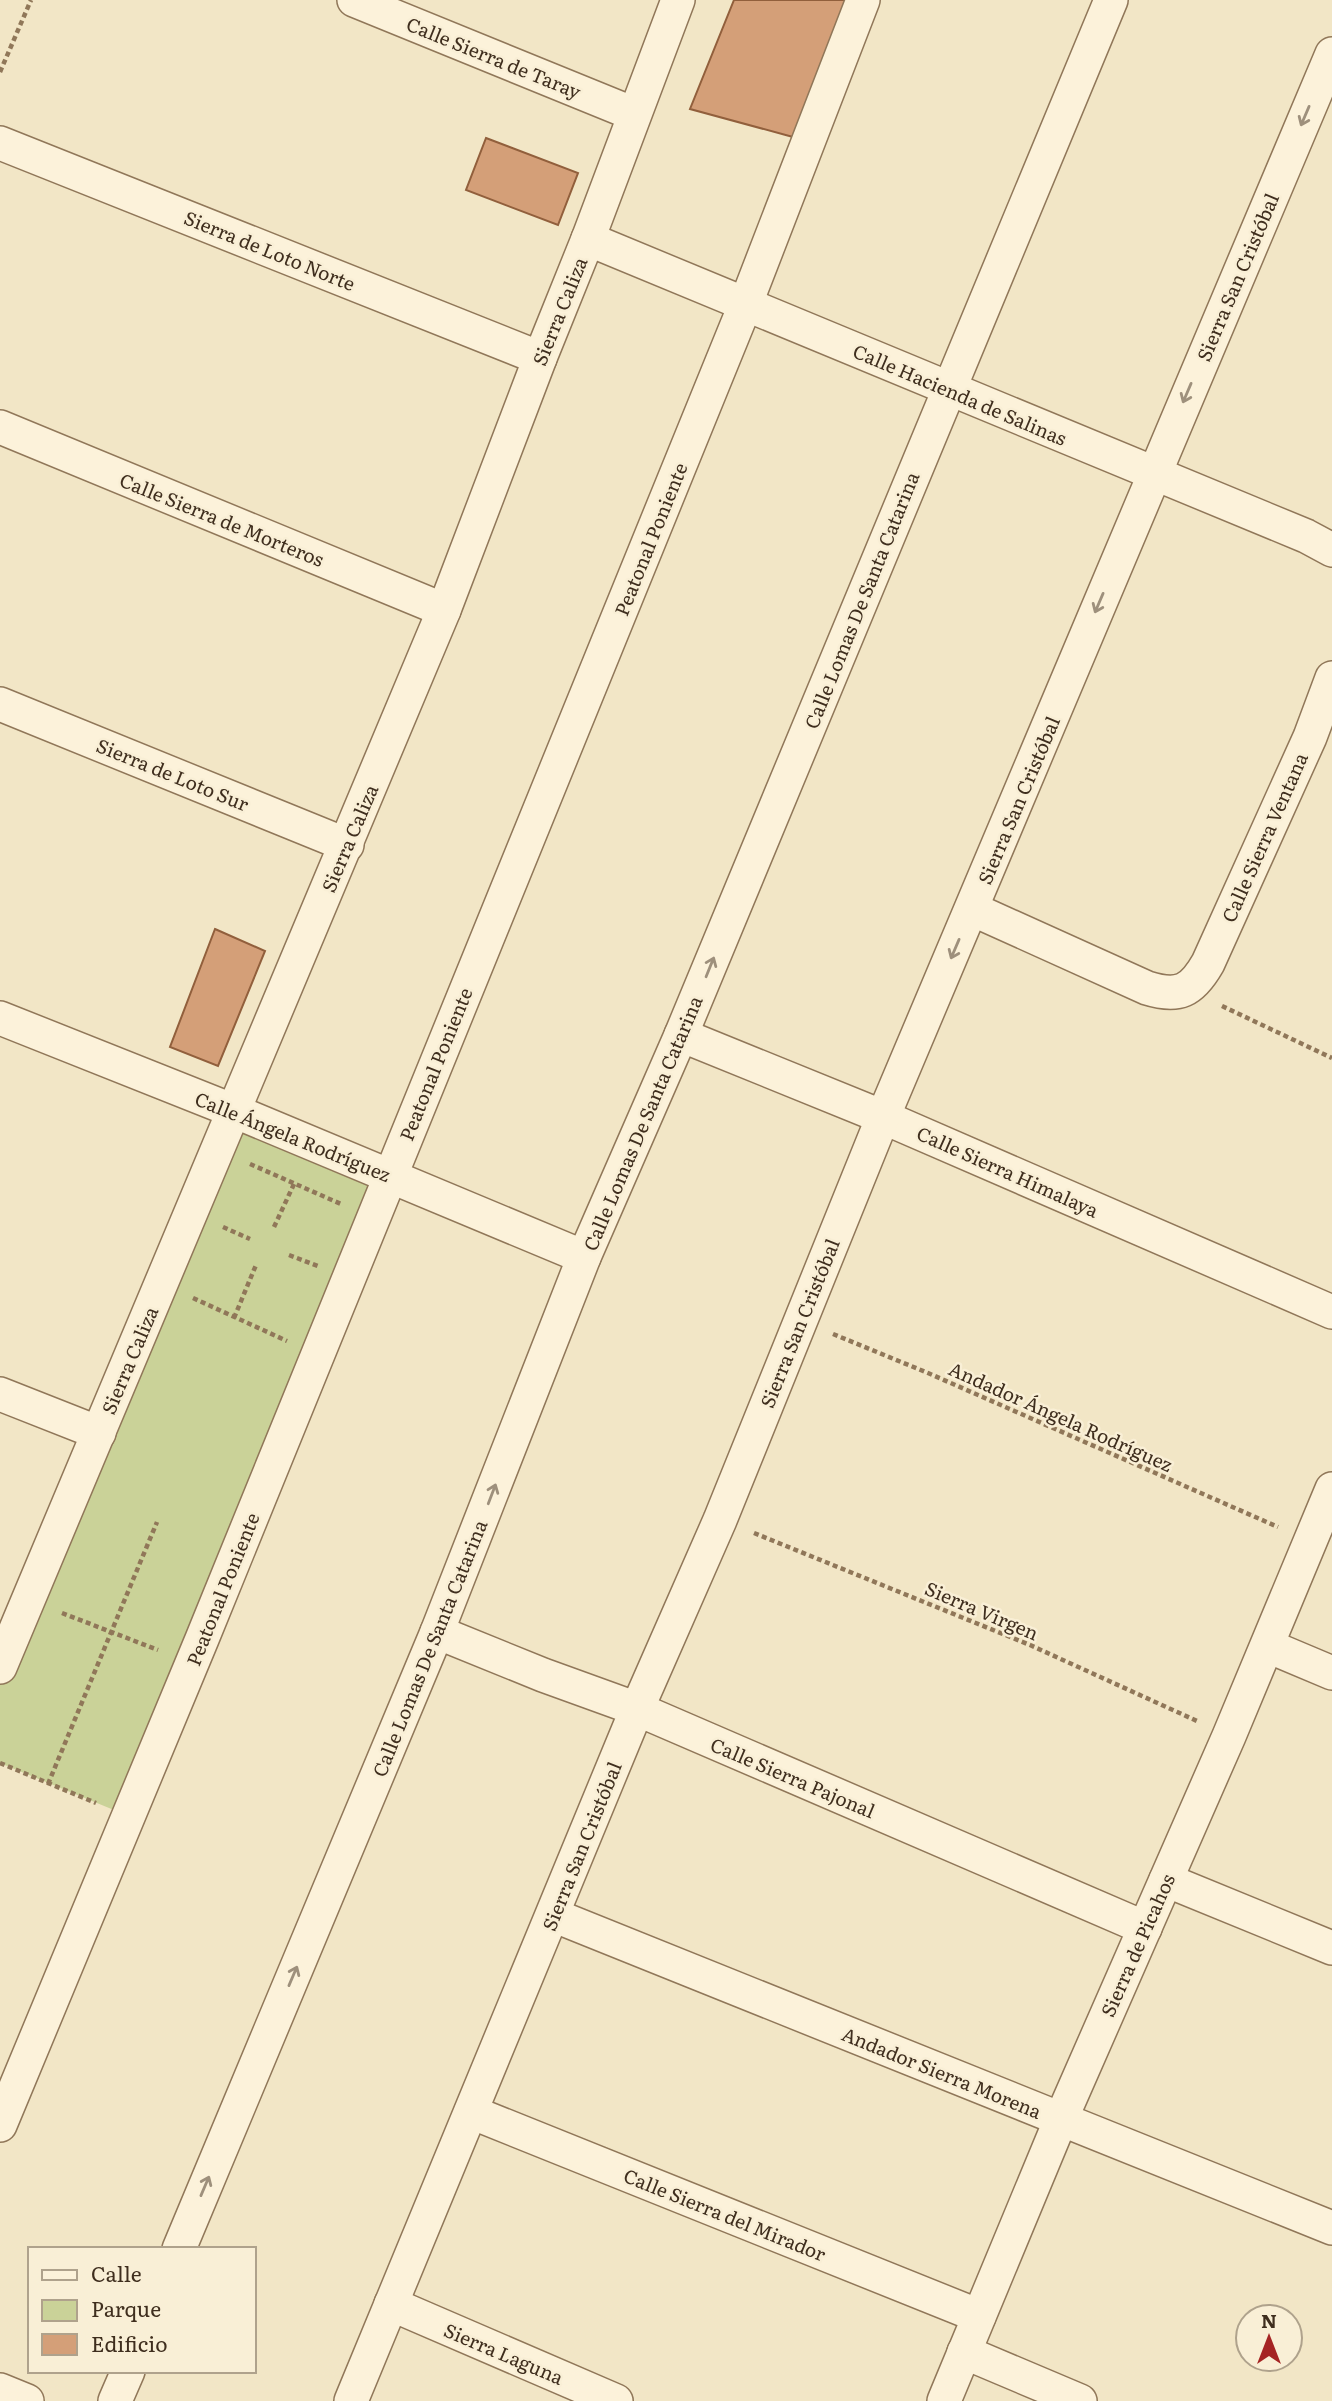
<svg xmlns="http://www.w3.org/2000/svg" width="1332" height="2401" viewBox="0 0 1332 2401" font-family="Literata,serif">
<rect width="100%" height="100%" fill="#f2e6c6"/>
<!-- green -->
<path fill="#cad298" d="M230,1099L396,1169L126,1815L0,1763V1650Z"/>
<!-- building -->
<g fill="#d49f78" stroke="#915f3c" stroke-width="2">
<path d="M734,0H847L793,137L690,109Z"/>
<path d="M486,138L578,173L558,225L466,190Z"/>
<path d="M215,929L265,951L218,1066L170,1047Z"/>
</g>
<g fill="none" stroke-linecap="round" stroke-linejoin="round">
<!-- street casing -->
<g stroke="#907759" stroke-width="36">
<g id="street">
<path d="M354,0L634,114"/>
<path d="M0,143L540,358"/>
<path d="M588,239L1306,536L1332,550"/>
<path d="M0,427L444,610"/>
<path d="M0,704L347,845"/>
<path d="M972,909L1147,988C1179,998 1192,991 1208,963L1310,737L1332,678"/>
<path d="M0,1018L234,1111L584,1257"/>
<path d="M681,1035L883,1117L1332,1312"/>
<path d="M0,1394L99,1433"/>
<path d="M437,1632L543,1675L637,1709L1145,1928"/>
<path d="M1268,1646L1332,1673"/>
<path d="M0,1667L444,610L540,358L588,239L678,0"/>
<path d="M1166,1880L1332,1948"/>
<path d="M553,1915L1332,2228"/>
<path d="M471,2112L979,2316"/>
<path d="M0,2125L202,1639L746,303L863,0"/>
<path d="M179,2249L437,1632L584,1257L681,1035L1111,0"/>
<path d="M391,2304L616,2401"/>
<path d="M964,2352L1080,2401"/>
<path d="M0,2390L27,2401"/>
<path d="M115,2401L128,2371"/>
<path d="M351,2401L637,1709L720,1520L883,1117L1332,54"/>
<path d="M944,2401L1061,2119L1229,1736L1332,1489"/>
</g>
</g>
<!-- path -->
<g stroke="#907759" stroke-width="4.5" stroke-dasharray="5 3.5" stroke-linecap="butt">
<path d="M0,72L31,0"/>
<path d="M1222,1006L1332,1058"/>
<path d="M250,1164L341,1204"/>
<path d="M223,1227L250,1239"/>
<path d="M274,1227L294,1184"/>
<path d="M289,1255L318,1266"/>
<path d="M193,1298L287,1341"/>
<path d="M234,1318L256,1265"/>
<path d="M833,1334L928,1373L1278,1527"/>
<path d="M754,1533L1030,1645L1197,1721"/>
<path d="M62,1613L158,1650"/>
<path d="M0,1763L96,1803"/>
<path d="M48,1784L157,1522"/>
</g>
<!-- street -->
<use href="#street" stroke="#fcf2da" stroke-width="33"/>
</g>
<!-- one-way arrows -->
<defs><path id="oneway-shaft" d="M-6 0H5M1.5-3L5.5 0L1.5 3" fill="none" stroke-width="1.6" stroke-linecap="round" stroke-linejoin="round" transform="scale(1.75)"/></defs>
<g stroke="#9e907c">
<use href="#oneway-shaft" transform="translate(1305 116) rotate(113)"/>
<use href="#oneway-shaft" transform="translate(1187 393) rotate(113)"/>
<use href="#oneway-shaft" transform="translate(1099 603) rotate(113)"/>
<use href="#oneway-shaft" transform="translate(955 949) rotate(113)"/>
<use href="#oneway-shaft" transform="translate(710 967) rotate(-68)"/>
<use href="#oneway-shaft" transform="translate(492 1494) rotate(-69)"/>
<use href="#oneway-shaft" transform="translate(293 1976) rotate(-67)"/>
<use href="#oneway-shaft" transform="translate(205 2186) rotate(-67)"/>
</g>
<g text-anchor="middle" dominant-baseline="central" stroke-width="5" stroke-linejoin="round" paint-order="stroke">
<!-- street labels -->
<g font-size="19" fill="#3f2e1e" stroke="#f9efd6">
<text transform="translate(494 57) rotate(22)">Calle Sierra de Taray</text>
<text transform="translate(270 250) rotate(22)">Sierra de Loto Norte</text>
<text transform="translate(1237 277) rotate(-67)">Sierra San Cristóbal</text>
<text transform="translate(559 311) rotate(-68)">Sierra Caliza</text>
<text transform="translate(960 394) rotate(23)">Calle Hacienda de Salinas</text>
<text transform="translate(222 519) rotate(22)">Calle Sierra de Morteros</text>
<text transform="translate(650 539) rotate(-68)">Peatonal Poniente</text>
<text transform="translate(861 600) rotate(-68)">Calle Lomas De Santa Catarina</text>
<text transform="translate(173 774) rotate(22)">Sierra de Loto Sur</text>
<text transform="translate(1018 800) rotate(-67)">Sierra San Cristóbal</text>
<text transform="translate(1264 837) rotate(-66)">Calle Sierra Ventana</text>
<text transform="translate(349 838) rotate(-67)">Sierra Caliza</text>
<text transform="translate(435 1064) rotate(-68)">Peatonal Poniente</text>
<text transform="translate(642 1123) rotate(-67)">Calle Lomas De Santa Catarina</text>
<text transform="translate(293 1136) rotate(22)">Calle Ángela Rodríguez</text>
<text transform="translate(1008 1171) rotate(24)">Calle Sierra Himalaya</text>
<text transform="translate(799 1323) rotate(-68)">Sierra San Cristóbal</text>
<text transform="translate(129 1360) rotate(-67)">Sierra Caliza</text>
<text transform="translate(1061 1416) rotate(24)">Andador Ángela Rodríguez</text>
<text transform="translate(222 1589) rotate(-68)">Peatonal Poniente</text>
<text transform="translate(982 1610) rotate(23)">Sierra Virgen</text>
<text transform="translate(429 1648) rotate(-68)">Calle Lomas De Santa Catarina</text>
<text transform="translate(793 1777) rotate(23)">Calle Sierra Pajonal</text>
<text transform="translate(581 1846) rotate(-68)">Sierra San Cristóbal</text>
<text transform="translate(1137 1945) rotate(-66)">Sierra de Picahos</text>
<text transform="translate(942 2072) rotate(22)">Andador Sierra Morena</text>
<text transform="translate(725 2214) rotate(22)">Calle Sierra del Mirador</text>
<text transform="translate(504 2353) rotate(23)">Sierra Laguna</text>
</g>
</g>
<!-- legend -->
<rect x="28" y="2247" width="228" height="126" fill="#f9efd6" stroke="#afa28c" stroke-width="2"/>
<rect x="42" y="2270" width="35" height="10" fill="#fcf2da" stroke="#afa28c" stroke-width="2"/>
<text x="91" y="2282" font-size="21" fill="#3f2e1e">Calle</text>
<rect x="42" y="2300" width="35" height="21" fill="#cad298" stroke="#afa28c" stroke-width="2"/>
<text x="91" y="2317" font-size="21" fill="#3f2e1e">Parque</text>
<rect x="42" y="2334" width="35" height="21" fill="#d49f78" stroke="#afa28c" stroke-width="2"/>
<text x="91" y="2352" font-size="21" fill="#3f2e1e">Edificio</text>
<!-- north arrow -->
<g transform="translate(1269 2338)"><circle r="33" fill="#f9efd6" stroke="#afa28c" stroke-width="2"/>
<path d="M0-5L12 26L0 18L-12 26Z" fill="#a52423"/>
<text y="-10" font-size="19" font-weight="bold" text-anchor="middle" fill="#3f2e1e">N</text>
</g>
</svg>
